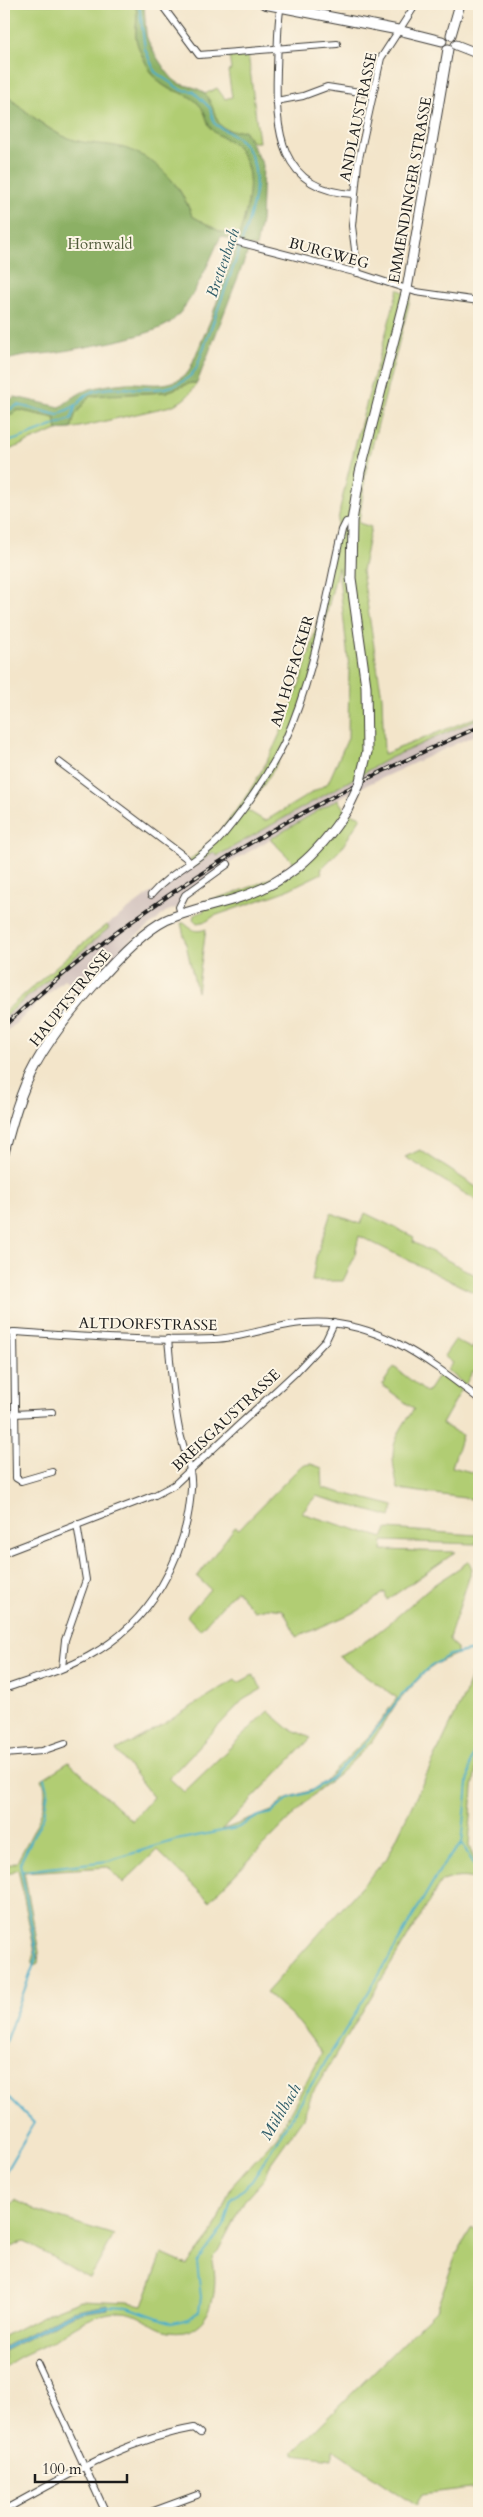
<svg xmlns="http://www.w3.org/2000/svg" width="483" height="2517" viewBox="0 0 483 2517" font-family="Cardo,serif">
<rect width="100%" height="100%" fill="#fcf5e5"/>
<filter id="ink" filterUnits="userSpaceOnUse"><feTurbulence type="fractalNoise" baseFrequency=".02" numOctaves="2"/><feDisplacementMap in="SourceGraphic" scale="10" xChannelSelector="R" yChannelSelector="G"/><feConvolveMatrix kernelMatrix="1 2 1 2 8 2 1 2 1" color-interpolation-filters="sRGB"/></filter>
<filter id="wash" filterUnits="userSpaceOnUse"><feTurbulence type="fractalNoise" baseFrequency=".0096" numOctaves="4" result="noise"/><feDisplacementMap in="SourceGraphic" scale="20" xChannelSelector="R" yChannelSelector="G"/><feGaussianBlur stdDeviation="1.12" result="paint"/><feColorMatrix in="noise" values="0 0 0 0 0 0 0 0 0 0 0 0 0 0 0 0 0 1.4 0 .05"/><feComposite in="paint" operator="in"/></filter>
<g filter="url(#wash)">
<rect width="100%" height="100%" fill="#f3e5ca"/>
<!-- industrial -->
<path fill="#d0c0bc" d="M479,718V733L345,795L228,864L185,895L179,907L165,912L157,920L132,939L82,995L65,979L4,1034V1017L17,1005L108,928L107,925L149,894L170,883L168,880L190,863L194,867L213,852L216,856L388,759Z"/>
<!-- green -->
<g fill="#b1cd73" stroke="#667448" fill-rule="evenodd">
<path d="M4,4H135C139,15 135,26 136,38C138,50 147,66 154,76C166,93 180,89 193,99C209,111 204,121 213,131C219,137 229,139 235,145C259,171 248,207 239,236L221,232L192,216C169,152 126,157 70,139C49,132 23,108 4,94Z"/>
<path d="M248,53L259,142H252L244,130L234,132L220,126L205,94L217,88L225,99L232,97L228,71L231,70L229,55Z"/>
<path d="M398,289L411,296L366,470L359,523L371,527L362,571L382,697L384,754L479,716V718L388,759L217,856L213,852L194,867L189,861C269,794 306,681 327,582C332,556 336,530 341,504C357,432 379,360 398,289ZM338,567L349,668L348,738L328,783L265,821L247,810L274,769L295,725L310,681Z"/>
<path d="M191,383H197C190,395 184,401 171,406L71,429L75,415L90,396L166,392Z"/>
<path d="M18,410L55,418L57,430L4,452V419Z"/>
<path d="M338,799C343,810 350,813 361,817L341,849L321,869L322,873L283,892L214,916L207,921L197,923L193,919L194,915L204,911L202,902C236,894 266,883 295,864L270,839Z"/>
<path d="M181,923H184C192,930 196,933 206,929L197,992Z"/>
<path d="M107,925L109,928L4,1017V1012L76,949Z"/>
<path d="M420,1150L479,1189V1202L405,1157Z"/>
<path d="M331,1213L361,1224L365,1213L414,1237L413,1242L479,1277V1295L359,1236L354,1258L343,1281H312L316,1257Z"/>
<path d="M479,1334V1375L473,1371L465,1385L447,1370L453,1363L444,1356L455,1340L472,1349Z"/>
<path d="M394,1367L427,1393L440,1373L462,1389L442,1424L462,1435L452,1467L479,1474V1500L398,1489C389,1449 391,1442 414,1409L382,1385Z"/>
<path d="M311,1464L322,1468L323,1488L394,1506L391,1517L316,1496L301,1513L383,1538L387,1529L477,1535L476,1544L383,1541L382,1550L456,1552L387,1600L385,1592L358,1611L297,1637L283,1610L268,1608L254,1611L236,1590L200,1630L187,1616L210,1589L197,1577L235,1527L239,1529L302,1465Z"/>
<path d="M469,1561L472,1569L449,1638L450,1642L457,1648V1654L441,1661L425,1672L396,1704L371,1743L339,1774L317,1791L209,1901L157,1850L123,1883L108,1867L24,1872L39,1952L38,1964L34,1966L32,1964L35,1953L18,1869L4,1876V1867L17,1862C27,1841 54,1802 42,1779L69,1762L132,1821L153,1797L116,1750C158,1730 195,1703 235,1680L238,1683L253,1675L262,1689L243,1700L169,1778L184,1792L268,1711L288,1728L311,1738L222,1830L274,1810L284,1799L312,1790L324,1782L371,1734L397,1698L338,1656C374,1641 399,1614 428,1589C441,1579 456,1571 469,1561Z"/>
<path d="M479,1650V1751L473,1788L469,1846L479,1871V1882C469,1875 451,1877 441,1882L312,2094L303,2118L268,2167L264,2179L244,2201L218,2251L212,2257C220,2288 213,2338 169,2331C151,2328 139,2311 120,2312C92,2313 73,2328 51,2342C35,2351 18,2355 4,2368V2336L50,2312L81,2300L127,2302L143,2305L162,2254L187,2265L214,2230L231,2187L277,2136L322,2053L299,2023L266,1993L387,1858L465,1694Z"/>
<path d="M15,2200L38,2211L114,2235L90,2278L23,2241L4,2251V2213Z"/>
<path d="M472,2227L479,2233V2487L422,2494L416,2506L332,2449V2459L294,2454V2451L436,2310L456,2255Z"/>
</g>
<!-- forest -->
<path fill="#8cb065" stroke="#546640" d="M135,4H144C145,14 145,24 146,34C147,44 167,74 174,80C182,88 196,84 205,94C220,112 211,136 244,130L263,165L261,221L256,247L250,246L197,383H191L166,392L90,396L75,415L71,429L57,430L55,418L18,410L4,419V403L15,397L60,407C70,400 79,392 90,389C101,386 114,384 126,383C147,382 172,391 189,371L211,319L238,242L221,236C210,259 189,311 168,324C147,337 90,346 64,351C43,355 24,354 4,361V94C23,108 49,133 71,139C88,145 107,143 124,148C157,158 181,185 192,216L221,232L239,236C248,207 259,170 235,145C229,139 219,137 213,131C204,121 209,111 193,99C179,89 167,93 154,76C147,66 138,50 136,38C135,26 139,15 135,4Z"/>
<!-- water -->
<path fill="#4aaec9" stroke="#336572" d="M107,2304V2309L75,2314L4,2351V2347L72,2311Z"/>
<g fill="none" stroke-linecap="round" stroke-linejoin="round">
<!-- stream -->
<g stroke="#4aaec9" stroke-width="2">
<path d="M139,4L145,49L155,72L181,90L193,91L210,108L214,123C222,130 235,134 242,142C267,169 252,211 242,241"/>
<path d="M4,412L18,405L58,415C64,411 72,408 78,404C81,400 84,395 89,393C123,378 171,405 196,369L241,246"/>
<path d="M4,443C27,437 48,427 71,419L76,405"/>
<path d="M4,1049L8,1052"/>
<path d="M462,1843L479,1874"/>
<path d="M22,1871L108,1861L176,1840L237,1828L259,1816L272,1813L289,1798L310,1792L331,1778L364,1745L401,1696L427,1669L449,1655L479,1649"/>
<path d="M4,2045L37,1956L20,1863L44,1815L48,1790L45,1778"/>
<path d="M4,2093L34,2123L4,2174"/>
<path d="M106,2306L128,2307L172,2323L189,2319L199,2311L201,2297L197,2263L224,2226L231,2199L252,2181L379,1975L444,1863L462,1843L470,1764L479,1734"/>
</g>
</g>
</g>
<g filter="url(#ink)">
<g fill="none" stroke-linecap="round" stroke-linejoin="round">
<!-- street casing -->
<g stroke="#3c3a36" stroke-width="8">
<g id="street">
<path d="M161,4L199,55L337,44"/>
<path d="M281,4C277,25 278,48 277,69C275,130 279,191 354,194"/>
<path d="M276,101L303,96L327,87L373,94"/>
<path d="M238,242L358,273L416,292L479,301"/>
<path d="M358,273L352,226L358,163L381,58L416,4"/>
<path d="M59,762L185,857L190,863"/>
<path d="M151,895C171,871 203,859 223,835C246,807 268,775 284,743C314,678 326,599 342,530L346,522L352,521"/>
<path d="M181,914L179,907L185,895L228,864"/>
<path d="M14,1332L16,1478L21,1481L52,1472"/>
<path d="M4,1334L14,1332C78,1336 150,1342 214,1339C244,1338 273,1325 304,1323C374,1317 427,1359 479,1399"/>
<path d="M14,1414L52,1412"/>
<path d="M4,1553L155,1495L174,1485L295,1373L326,1340L334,1323"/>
<path d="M62,1668L65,1640L86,1580L77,1524"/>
<path d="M4,1689C32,1679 62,1671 89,1656C150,1623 187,1558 191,1489C193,1469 183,1449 179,1429C173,1399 171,1369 168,1339"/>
<path d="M4,1754L42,1751L65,1743"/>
<path d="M37,2363L106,2513"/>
<path d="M5,2513L4,2510C65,2477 124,2440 194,2428L200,2433"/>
<path d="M148,2513L197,2495"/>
</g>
</g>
<!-- secondary casing -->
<g stroke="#3c3a36" stroke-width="11">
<g id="secondary">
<path d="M264,4L398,30L442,41"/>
<path d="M451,35L460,4"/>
<path d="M456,45L479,54"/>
<path d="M367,752L366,686L351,578L352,521L360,472L407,289L448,49"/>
<path d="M4,1153C12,1123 20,1092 35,1065C57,1025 126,940 166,920C188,910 212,906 235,899C287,883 317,856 347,810"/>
</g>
</g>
<!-- street -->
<use href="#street" stroke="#fff" stroke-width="6"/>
<!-- secondary -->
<use href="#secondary" stroke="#fff" stroke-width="9"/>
<!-- rail casing -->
<g stroke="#1c1c1c" stroke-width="4">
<path id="rail" d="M4,1026C141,899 308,800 479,727"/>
</g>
<!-- rail -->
<use href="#rail" stroke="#fcf5e5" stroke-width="2" stroke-dasharray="5.5" stroke-linecap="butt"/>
<!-- secondary-bridge casing -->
<g stroke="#3c3a36" stroke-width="11" stroke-linecap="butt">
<path id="secondary-bridge" d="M347,810L359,785L367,752"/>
</g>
<!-- secondary-bridge -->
<use href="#secondary-bridge" stroke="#fff" stroke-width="9"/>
</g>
</g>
<g text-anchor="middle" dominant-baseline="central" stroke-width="4" stroke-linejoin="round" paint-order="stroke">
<!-- street labels -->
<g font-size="15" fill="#1c1c1c" stroke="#fcf5e5">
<text transform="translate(358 117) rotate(-78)">ANDLAUSTRASSE</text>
<text transform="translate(410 190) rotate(-80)">EMMENDINGER STRASSE</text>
<text transform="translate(329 253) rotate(15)">BURGWEG</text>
<text transform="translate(292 671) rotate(-73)">AM HOFACKER</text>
<text transform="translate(70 998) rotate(-51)">HAUPTSTRASSE</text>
<text transform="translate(148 1324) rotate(1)">ALTDORFSTRASSE</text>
<text transform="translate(226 1420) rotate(-43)">BREISGAUSTRASSE</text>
</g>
<!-- park labels -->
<g font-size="15" fill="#505a3a" stroke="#fcf5e5">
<text x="100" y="244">Hornwald</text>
</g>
<!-- water labels -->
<g font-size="16" font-style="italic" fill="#315e6a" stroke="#fcf5e5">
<text transform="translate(223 263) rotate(-71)">Brettenbach</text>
<text transform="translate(281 2112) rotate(-59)">Mühlbach</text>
</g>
</g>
<!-- margin -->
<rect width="483" height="2517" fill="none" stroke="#fcf5e5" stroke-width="20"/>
<!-- scale -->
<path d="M35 2474v8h92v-8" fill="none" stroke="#1c1c1c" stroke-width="2.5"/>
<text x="42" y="2474" font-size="15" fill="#1c1c1c" stroke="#fcf5e5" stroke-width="4" paint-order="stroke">100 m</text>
</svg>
